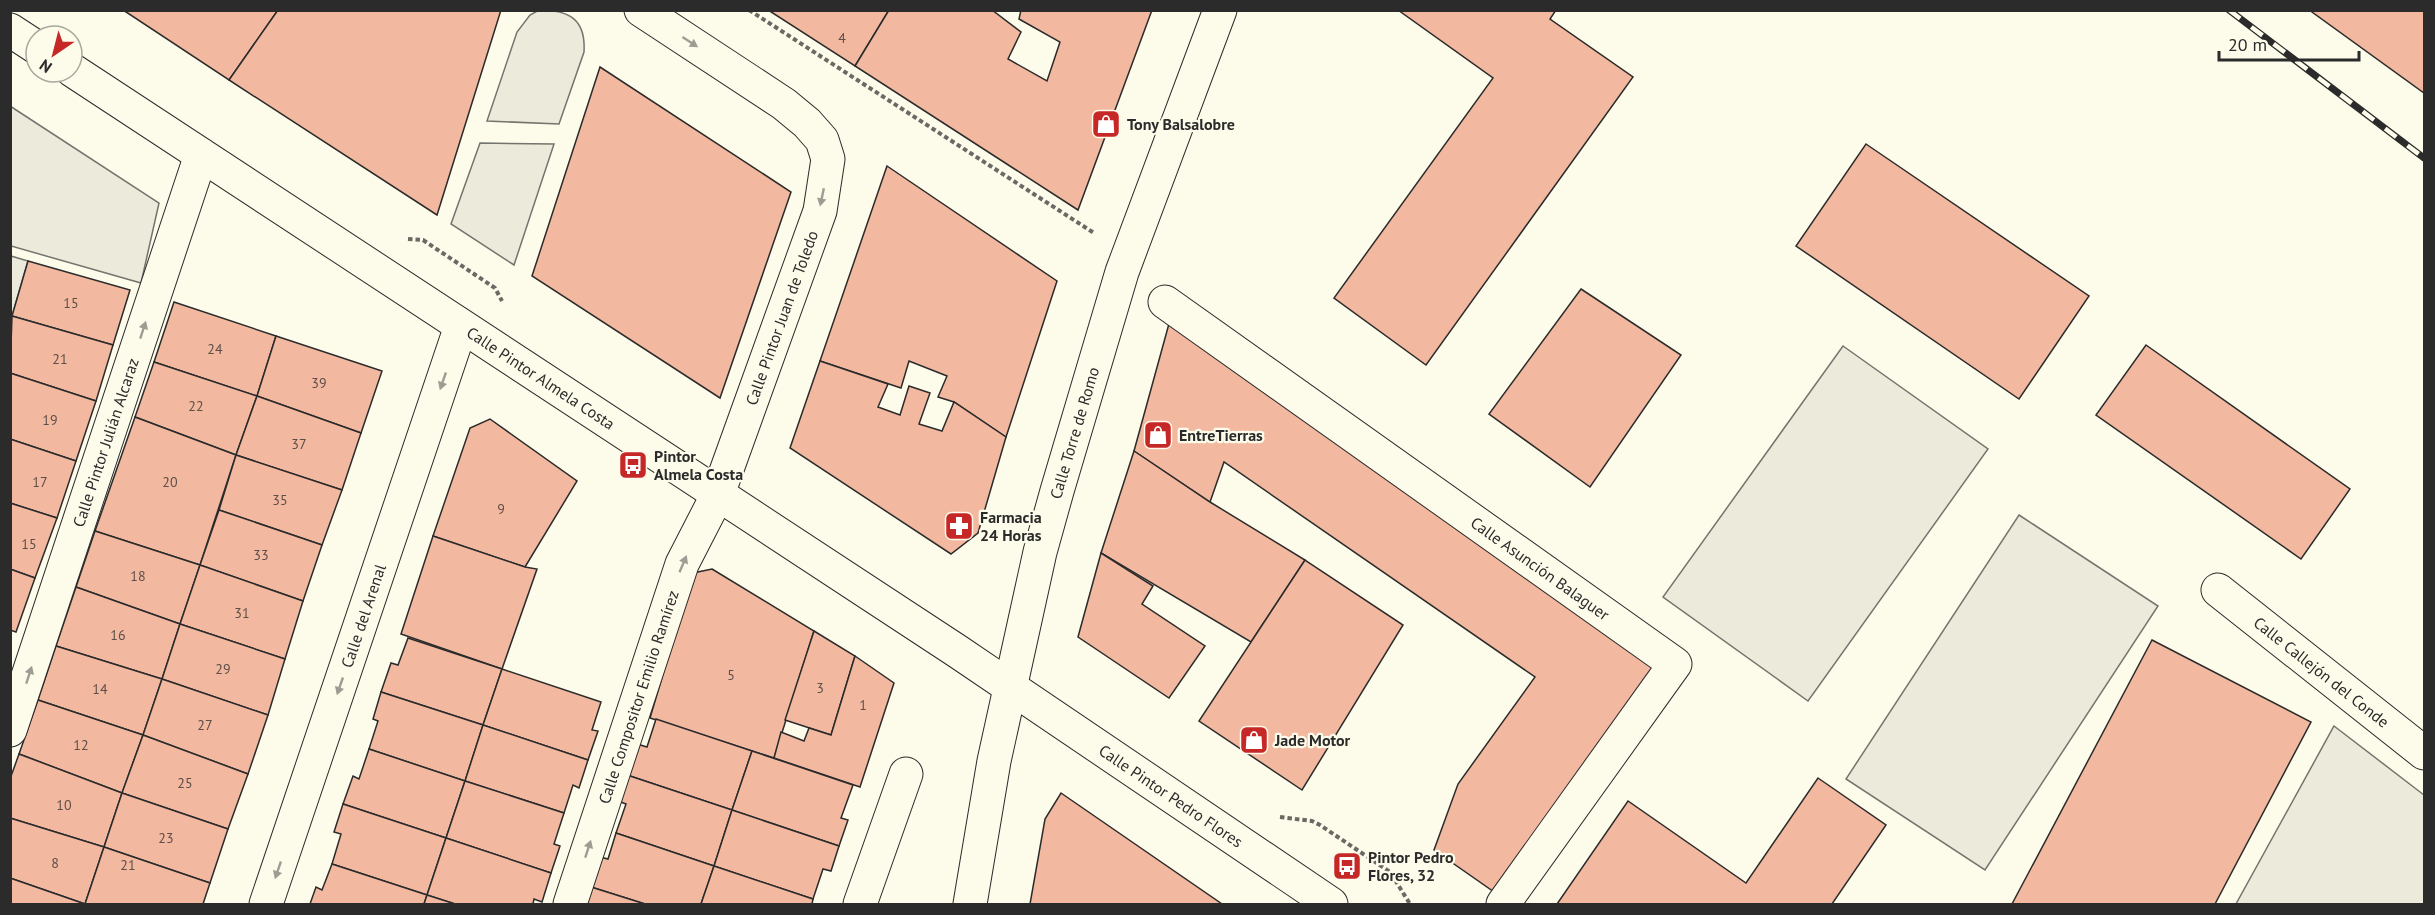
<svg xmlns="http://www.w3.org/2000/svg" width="2435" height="915" viewBox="0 0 2435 915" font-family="'PT Sans',sans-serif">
<rect width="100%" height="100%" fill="#fdfbea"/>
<!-- green -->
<g fill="#ecebdb" stroke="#74746e" stroke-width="1.5">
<path d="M539,10C569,10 586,19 584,52L559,124L487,121L517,32L530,15Z"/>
<path d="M10,106L159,203L141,283L11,246Z"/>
<path d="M480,143L554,144L514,265L451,224Z"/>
<path d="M11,256L28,261L11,319L10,256Z"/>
<path d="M1843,346L1988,449L1808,701L1663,597Z"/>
<path d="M2019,515L2158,606L1985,870L1846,779Z"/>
<path d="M2334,726L2424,795V904H2236Z"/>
</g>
<!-- building -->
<g fill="#f2b8a0" stroke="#2b2b2b" stroke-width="1.5">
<path d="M123,10H278L229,80Z"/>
<path d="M278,10H501L437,215L229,80Z"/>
<path d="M768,10H889L855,66Z"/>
<path d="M889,10H992L1021,32L1008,59L1047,81L1060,42L1019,19L1021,10H1152L1078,210L855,66Z"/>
<path d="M1398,10H1556L1550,19L1633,77L1426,365L1334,298L1493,78Z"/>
<path d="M2313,10H2424V93L2312,12Z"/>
<path d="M600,67L791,192L720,398L532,276Z"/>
<path d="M1866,144L2089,296L2019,399L1796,246Z"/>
<path d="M887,166L1057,281L1006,437L954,402L938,397L947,376L909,361L901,388L820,361Z"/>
<path d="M28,261L130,290L113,345L12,316Z"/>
<path d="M1581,289L1681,355L1590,487L1489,414Z"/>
<path d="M174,302L276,336L257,396L154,362Z"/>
<path d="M12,316L113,345L96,401L10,373Z"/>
<path d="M1170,320L1658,669L1497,894L1434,850L1458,784L1535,677L1224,462L1210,502L1134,451Z"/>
<path d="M276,336L382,371L361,433L257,396Z"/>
<path d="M2146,345L2350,489L2301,559L2096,415Z"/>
<path d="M820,361L888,384L878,407L900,415L909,386L930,393L919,424L942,431L954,402L1006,437L978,533L951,554L790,448Z"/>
<path d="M154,362L257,396L236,455L135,417Z"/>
<path d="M10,373L96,401L76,461L10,439Z"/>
<path d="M257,396L361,433L342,490L236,455Z"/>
<path d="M135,417L236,455L200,565L95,531Z"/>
<path d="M490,419L577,481L525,567L433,536L470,428Z"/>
<path d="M10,439L76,461L57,518L10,503Z"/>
<path d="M1134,451L1210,502L1305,560L1251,642L1101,553Z"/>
<path d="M236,455L342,490L322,545L219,510Z"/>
<path d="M10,503L57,518L35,578L10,569Z"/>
<path d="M219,510L322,545L303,601L200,565Z"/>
<path d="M95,531L200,565L180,624L76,587Z"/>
<path d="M433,536L525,567L537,569L502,669L401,634Z"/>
<path d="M1101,553L1153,586L1142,604L1205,646L1169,698L1078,637Z"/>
<path d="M1305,560L1403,625L1302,790L1199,721Z"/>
<path d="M200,565L303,601L285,659L180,624Z"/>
<path d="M10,569L35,578L16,632L10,630Z"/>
<path d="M712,569L814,631L774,758L650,718L693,573Z"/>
<path d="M76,587L180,624L162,679L56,646Z"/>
<path d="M180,624L285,659L268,715L162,679Z"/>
<path d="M814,631L855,656L831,735L785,720Z"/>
<path d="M408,638L502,669L483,725L381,692L391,663L398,665Z"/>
<path d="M2152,640L2311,722L2215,904H2012Z"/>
<path d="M56,646L162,679L143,735L38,700Z"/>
<path d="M855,656L894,683L860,787L774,758L781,732L804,741L809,728L831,735Z"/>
<path d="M502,669L601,702L592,730L598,731L588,760L483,725Z"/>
<path d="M162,679L268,715L248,774L143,735Z"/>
<path d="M381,692L483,725L465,781L369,749L378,721L373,719Z"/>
<path d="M38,700L143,735L122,793L19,754Z"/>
<path d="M656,719L752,751L732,810L627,775L637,744L647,747Z"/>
<path d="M483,725L588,760L579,788L573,785L564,813L465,781Z"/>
<path d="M143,735L248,774L228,829L122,793Z"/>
<path d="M369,749L465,781L446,838L343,804L353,776L359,779Z"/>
<path d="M752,751L853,785L841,818L848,820L839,846L732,810Z"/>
<path d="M19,754L122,793L104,847L10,818V779Z"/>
<path d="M627,775L732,810L714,866L616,833L626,804L618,801Z"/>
<path d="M1818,778L1886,825L1832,904H1557L1628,801L1746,883Z"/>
<path d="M465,781L564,813L554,844L560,846L551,873L446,838Z"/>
<path d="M122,793L228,829L210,883L104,847Z"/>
<path d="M1061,793L1222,904H1030L1045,819Z"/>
<path d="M343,804L446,838L427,895L332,864L341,834L334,832Z"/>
<path d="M732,810L839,846L831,871L823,869L813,899L714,866Z"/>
<path d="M10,818L104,847L85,904L10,878Z"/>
<path d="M616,833L714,866L701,904H645L591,887L600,857L608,859Z"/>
<path d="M446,838L551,873L542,902L534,899L533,904H455L427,895Z"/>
<path d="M104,847L210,883L203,904H85Z"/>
<path d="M332,864L427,895L424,904H310L316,887L322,890Z"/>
<path d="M714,866L813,899L812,904H701Z"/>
<path d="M10,878L85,904H10Z"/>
<path d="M591,887L645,904H585Z"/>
<path d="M427,895L455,904H424Z"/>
</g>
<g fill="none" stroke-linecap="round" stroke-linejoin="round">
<!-- minor casing -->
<g stroke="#2b2b2b" stroke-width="35">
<g id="minor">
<path id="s1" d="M1165,302L1675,664L1503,904"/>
<path id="s2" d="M2218,590L2424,753"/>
<path id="s3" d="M10,730L201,155"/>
<path id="s4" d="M266,904L461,326"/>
<path id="s5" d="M570,904L682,564L718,494L820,211L828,159L822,140L807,123L784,104L641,10"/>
<path d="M860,904L906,774"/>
</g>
</g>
<!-- major casing -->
<g stroke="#2b2b2b" stroke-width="35">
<g id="major">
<path d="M10,30L36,47"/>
<path id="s6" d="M72,70L957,651L1331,904"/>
<path id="s7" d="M970,904L994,761L1040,552L1057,491L1122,272L1220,10"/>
</g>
</g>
<!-- path -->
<g stroke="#6a6964" stroke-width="4" stroke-dasharray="4.5 3" stroke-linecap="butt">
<path d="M749,10L1094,233"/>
<path d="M408,239L423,240L495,288L502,301"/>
<path d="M1280,817L1312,821L1320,825L1390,872L1410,904"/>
</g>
<!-- minor -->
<use href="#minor" stroke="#fdfbea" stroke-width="33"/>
<!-- major -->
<use href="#major" stroke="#fdfbea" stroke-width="33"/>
<!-- rail casing -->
<g stroke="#2b2b2b" stroke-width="7">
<path id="rail" d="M2229,10L2424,158"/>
</g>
<!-- rail -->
<use href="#rail" stroke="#fdfbea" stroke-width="4.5" stroke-dasharray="14" stroke-linecap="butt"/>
</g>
<!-- one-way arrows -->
<defs><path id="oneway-solid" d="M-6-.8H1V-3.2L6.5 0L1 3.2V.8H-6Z" transform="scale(1.5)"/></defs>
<g fill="#9e9d94">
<use href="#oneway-solid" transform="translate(690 42) rotate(33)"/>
<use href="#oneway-solid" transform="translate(822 197) rotate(102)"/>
<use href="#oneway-solid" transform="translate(143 330) rotate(-72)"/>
<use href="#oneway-solid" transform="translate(443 381) rotate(109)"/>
<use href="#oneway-solid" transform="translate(683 564) rotate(-67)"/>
<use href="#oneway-solid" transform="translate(29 675) rotate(-72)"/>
<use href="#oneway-solid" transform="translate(340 686) rotate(109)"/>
<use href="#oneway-solid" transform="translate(588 849) rotate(-72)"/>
<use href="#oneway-solid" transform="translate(278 870) rotate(109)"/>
</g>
<!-- icons -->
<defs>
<g id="shop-square" transform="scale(1.5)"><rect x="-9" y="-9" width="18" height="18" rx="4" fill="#c62828" stroke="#fdfbea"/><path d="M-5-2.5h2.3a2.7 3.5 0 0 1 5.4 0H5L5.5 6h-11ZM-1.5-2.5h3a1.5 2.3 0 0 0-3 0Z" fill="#fff"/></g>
<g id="bus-square" transform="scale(1.5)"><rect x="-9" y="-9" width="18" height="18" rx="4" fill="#c62828" stroke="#fdfbea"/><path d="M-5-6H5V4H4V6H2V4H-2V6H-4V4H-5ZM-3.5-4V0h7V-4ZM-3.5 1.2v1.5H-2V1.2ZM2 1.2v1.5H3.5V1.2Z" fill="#fff"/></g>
<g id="pharmacy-square" transform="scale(1.5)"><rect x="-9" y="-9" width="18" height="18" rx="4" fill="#c62828" stroke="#fdfbea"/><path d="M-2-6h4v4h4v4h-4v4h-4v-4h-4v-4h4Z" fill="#fff"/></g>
</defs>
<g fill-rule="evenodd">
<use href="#shop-square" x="1106" y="124"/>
<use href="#shop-square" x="1158" y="435"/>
<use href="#bus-square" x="633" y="465"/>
<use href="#pharmacy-square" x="959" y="526"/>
<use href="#shop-square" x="1254" y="740"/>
<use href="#bus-square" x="1347" y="866"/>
</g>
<g text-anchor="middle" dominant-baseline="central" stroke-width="4.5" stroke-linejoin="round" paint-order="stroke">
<!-- number labels -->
<g font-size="14" fill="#5d4e48">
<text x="842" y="38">4</text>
<text x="71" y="303">15</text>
<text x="215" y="349">24</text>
<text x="60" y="359">21</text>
<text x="319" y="383">39</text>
<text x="196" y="406">22</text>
<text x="50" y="420">19</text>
<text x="299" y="444">37</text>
<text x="40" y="482">17</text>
<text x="170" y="482">20</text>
<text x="280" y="500">35</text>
<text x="501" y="509">9</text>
<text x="29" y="544">15</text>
<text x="261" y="555">33</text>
<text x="138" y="576">18</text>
<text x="242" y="613">31</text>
<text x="118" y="635">16</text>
<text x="223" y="669">29</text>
<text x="731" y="675">5</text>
<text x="820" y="688">3</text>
<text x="100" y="689">14</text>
<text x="863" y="705">1</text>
<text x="205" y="725">27</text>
<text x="81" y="745">12</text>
<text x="185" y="783">25</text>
<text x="64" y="805">10</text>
<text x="166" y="838">23</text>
<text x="55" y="863">8</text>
<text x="128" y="865">21</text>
</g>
<!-- poi labels -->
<g font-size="16" font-weight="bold" fill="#2b2b2b" stroke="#fdfbea" text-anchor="start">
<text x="1127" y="124">Tony Balsalobre</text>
<text x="1179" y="435">EntreTierras</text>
<text x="654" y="456">Pintor<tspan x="654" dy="18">Almela Costa</tspan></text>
<text x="980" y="517">Farmacia<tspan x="980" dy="18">24 Horas</tspan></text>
<text x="1275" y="740">Jade Motor</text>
<text x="1368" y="857">Pintor Pedro<tspan x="1368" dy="18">Flores, 32</tspan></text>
</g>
<!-- street labels -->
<g font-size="16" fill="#2b2b2b" stroke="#fdfbea">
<text stroke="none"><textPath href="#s5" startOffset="624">Calle Pintor Juan de Toledo</textPath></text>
<text stroke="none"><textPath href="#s6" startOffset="561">Calle Pintor Almela Costa</textPath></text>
<text stroke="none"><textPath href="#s7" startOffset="483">Calle Torre de Romo</textPath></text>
<text stroke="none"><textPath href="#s3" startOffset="303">Calle Pintor Julián Alcaraz</textPath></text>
<text stroke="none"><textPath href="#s1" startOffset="460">Calle Asunción Balaguer</textPath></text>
<text stroke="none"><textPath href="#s4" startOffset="304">Calle del Arenal</textPath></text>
<text stroke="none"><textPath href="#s2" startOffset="132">Calle Callejón del Conde</textPath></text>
<text stroke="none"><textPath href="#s5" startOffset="218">Calle Compositor Emilio Ramírez</textPath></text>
<text stroke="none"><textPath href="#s6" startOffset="1317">Calle Pintor Pedro Flores</textPath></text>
</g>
</g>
<!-- border -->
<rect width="2435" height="915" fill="none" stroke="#2b2b2b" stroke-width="24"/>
<!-- north arrow -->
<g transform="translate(54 54) rotate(215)"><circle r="28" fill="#fdfbea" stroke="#a9a89e" stroke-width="1.5"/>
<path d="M0-4.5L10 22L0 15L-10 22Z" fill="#c62828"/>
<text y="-9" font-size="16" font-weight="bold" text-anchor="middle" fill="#2b2b2b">N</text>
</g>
<!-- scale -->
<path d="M2219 51v9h140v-9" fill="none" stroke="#2b2b2b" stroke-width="3"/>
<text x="2228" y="51" font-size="18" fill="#2b2b2b" stroke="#fdfbea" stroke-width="4.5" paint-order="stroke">20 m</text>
</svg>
